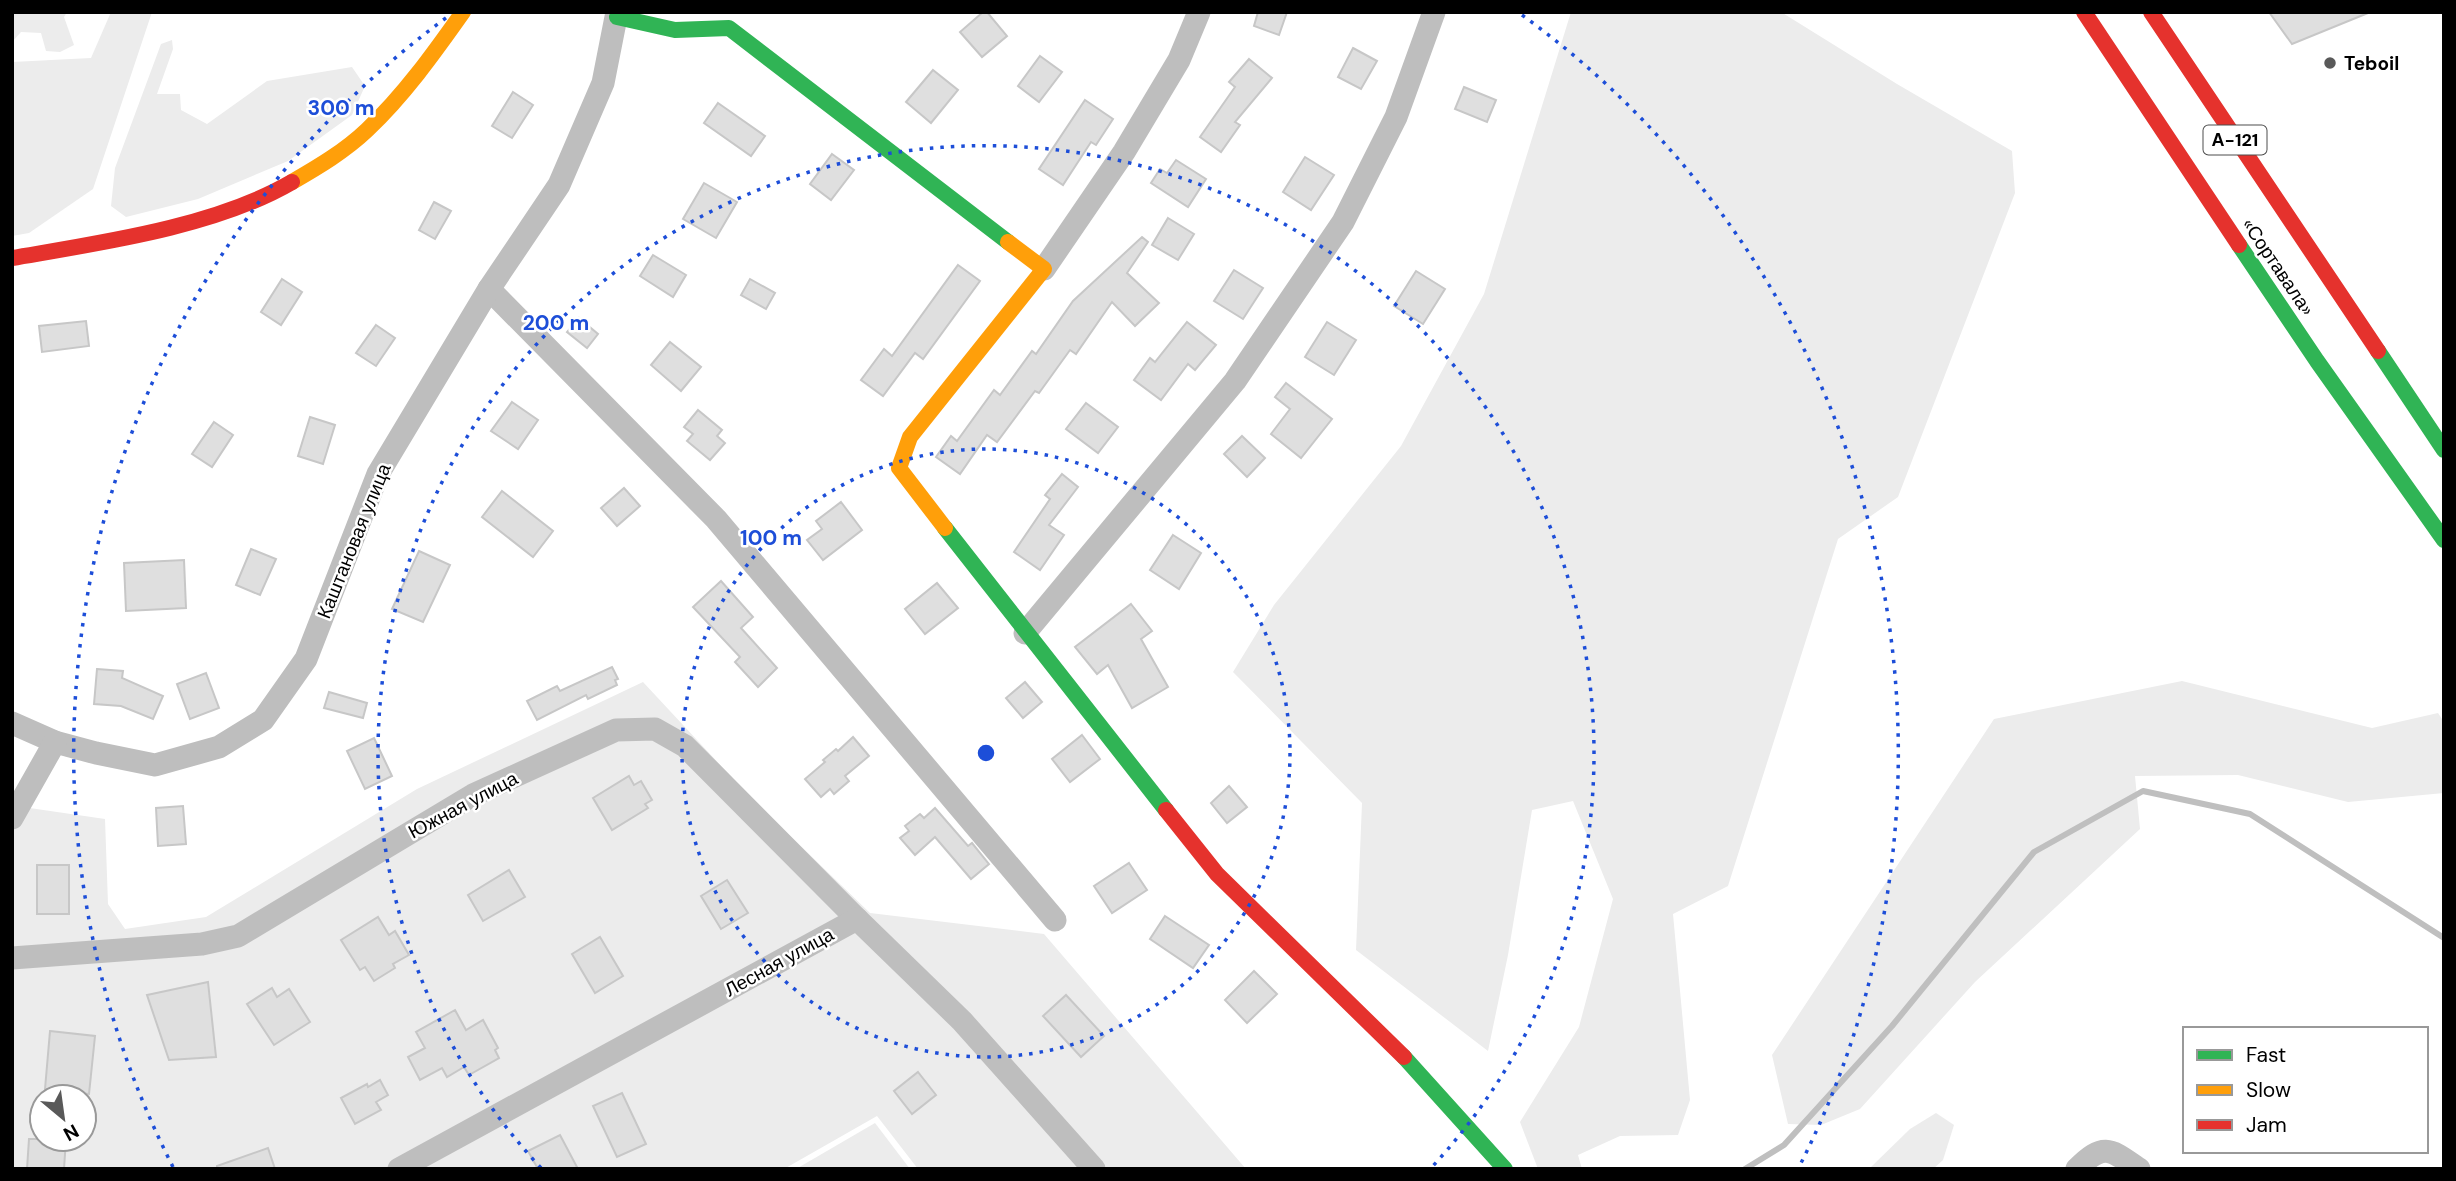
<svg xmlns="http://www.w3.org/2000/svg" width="2456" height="1181" viewBox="0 0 2456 1181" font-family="'DM Sans',sans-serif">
<rect width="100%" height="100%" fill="#fff"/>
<!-- green -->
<g fill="#ececec" fill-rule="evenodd">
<path d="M12,12H67L64,17L74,45L60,52L46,51L41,33L21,32L12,42Z"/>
<path d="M111,12H152L93,189L29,233L12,236V62L91,58Z"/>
<path d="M1571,12H1781L1897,84L2012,151L2015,193L1898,497L1838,539L1728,886L1673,914L1690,1100L1678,1135L1620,1136L1578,1155L1582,1169H1538L1520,1122L1579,1027L1613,899L1573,801L1532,810L1508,955L1488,1051L1356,950L1362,803L1233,672L1274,605L1401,446L1484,294Z"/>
<path d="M172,40L173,49L157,94H180L181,110L207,124L267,81L352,67L365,86L352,115L288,161L198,199L126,217L111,206L115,168L161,44Z"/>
<path d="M2182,681L2372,728L2438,713L2444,722V793L2348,802L2238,775L2135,776L2140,829L1975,982L1860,1109L1821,1125L1788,1124L1772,1055L1994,719Z"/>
<path d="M643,682L751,798L870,913L1044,934L1246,1169H918L877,1116L784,1169H12V808L16,806L105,819L108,904L125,929L206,917L417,789ZM42,1097H84V1139H42Z"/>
<path d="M1936,1113L1954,1125L1943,1160L1933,1169H1869L1910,1129Z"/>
<path d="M875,1123L910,1169H796Z"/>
</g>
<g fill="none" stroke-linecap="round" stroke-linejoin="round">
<!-- stream -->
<path stroke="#bfbfbf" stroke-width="6" d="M1745,1169L1784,1145L1892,1026L2034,852L2143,791L2250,814L2444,938"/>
</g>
<!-- building -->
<g fill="#dfdfdf" stroke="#c7c7c7" stroke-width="2">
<path d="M983,12H987L1007,36L982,57L960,32Z"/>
<path d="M1258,12H1287L1279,35L1254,26Z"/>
<path d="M2269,12H2368V13L2292,44Z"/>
<path d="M1353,48L1377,61L1361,89L1338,77Z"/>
<path d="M1040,56L1062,72L1039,102L1018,86Z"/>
<path d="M1249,59L1272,78L1235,122L1240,125L1221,152L1200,137L1235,87L1229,82Z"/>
<path d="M933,70L958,90L931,123L906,102Z"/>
<path d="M1464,87L1496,100L1487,122L1455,109Z"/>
<path d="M513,92L533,105L512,138L492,126Z"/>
<path d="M1085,100L1113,119L1096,145L1091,142L1063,185L1039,169Z"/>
<path d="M718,103L765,136L751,156L704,123Z"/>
<path d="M832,154L854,170L831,200L810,184Z"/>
<path d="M1305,157L1334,175L1311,210L1283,192Z"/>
<path d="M1176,160L1206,179L1188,207L1151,183L1160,169L1167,173Z"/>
<path d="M704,183L737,202L716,238L683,219Z"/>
<path d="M434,202L451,211L435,239L419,230Z"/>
<path d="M1168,218L1194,234L1178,260L1152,245Z"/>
<path d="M1142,237L1148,242L1127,273L1159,303L1135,326L1112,302L1076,354L1070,350L1039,393L1035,391L997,442L987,435L960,474L936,457L951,436L957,441L994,390L1000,395L1032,351L1036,354L1073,301Z"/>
<path d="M653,255L686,275L673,297L640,276Z"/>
<path d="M958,265L980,281L923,359L915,353L883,396L861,380L884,349L892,356Z"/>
<path d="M1234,270L1263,288L1243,319L1214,301Z"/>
<path d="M1416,271L1445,289L1423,324L1394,306Z"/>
<path d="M282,279L302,292L281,325L261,312Z"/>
<path d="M750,279L775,293L766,309L741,295Z"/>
<path d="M579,318L598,334L587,348L567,332Z"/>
<path d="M86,321L89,346L42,352L39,326Z"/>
<path d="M1187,322L1216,345L1195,370L1188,364L1161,400L1134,380L1150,358L1155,362Z"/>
<path d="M1327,322L1356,340L1334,375L1305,357Z"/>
<path d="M376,325L395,338L376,366L356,353Z"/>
<path d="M670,342L701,367L681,391L651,365Z"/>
<path d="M1286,383L1332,419L1301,458L1271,434L1290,409L1275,397Z"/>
<path d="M512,402L538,420L518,449L491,431Z"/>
<path d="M1086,403L1118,427L1098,453L1066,429Z"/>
<path d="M698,410L722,430L717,436L725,443L710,460L687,441L693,434L684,427Z"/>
<path d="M310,417L335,425L323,464L298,456Z"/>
<path d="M214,422L233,435L212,467L192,454Z"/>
<path d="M1242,436L1265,458L1247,477L1224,454Z"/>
<path d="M1062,474L1078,487L1049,525L1064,535L1040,570L1014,552L1050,499L1045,495Z"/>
<path d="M624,488L640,506L617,526L601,508Z"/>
<path d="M502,491L553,531L533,557L482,517Z"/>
<path d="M841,502L862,530L823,560L807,540L822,529L816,521Z"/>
<path d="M1173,535L1201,553L1179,589L1150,570Z"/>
<path d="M251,549L276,559L260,595L236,585Z"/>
<path d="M419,551L450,565L423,622L392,609Z"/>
<path d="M184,560L186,608L126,611L124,563Z"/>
<path d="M721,581L753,617L741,628L777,668L758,687L735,662L740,657L693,607Z"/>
<path d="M937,583L958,608L925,634L905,609Z"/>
<path d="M1131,604L1152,631L1141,639L1168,687L1132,708L1108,665L1097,674L1075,647Z"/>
<path d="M612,667L618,679L615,680L617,685L588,699L586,695L537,720L527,701L557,686L560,691Z"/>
<path d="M97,669L123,671L122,678L163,696L153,719L121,706L94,704Z"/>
<path d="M206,673L219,708L190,719L177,684Z"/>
<path d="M1025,682L1042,702L1023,718L1006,698Z"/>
<path d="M329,692L367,703L363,718L324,708Z"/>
<path d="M1082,735L1100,759L1070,782L1052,759Z"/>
<path d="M853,737L869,756L845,776L849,781L834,794L830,789L821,797L805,779L825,762L823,760L836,749L838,751Z"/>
<path d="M374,738L392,776L365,789L347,751Z"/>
<path d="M629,776L634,785L641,781L652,800L645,804L648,808L612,830L593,798Z"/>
<path d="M1229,786L1247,807L1227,823L1211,803Z"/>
<path d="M183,806L186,844L158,846L156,808Z"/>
<path d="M935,808L968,846L972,843L989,864L971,879L935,837L915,855L900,838L909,831L905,826L920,814L924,818Z"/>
<path d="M1129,863L1147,890L1112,913L1094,886Z"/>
<rect x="37" y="865" width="32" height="49"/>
<path d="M509,870L525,897L483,921L468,895Z"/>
<path d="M727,880L748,913L721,929L701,896Z"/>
<path d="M1165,916L1209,945L1193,968L1150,939Z"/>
<path d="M378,917L389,935L395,931L409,955L393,964L395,968L374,981L365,967L360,970L341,940Z"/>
<path d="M600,937L623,976L595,993L572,954Z"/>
<path d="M1254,971L1277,994L1247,1023L1225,1000Z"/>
<path d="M208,982L216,1057L169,1060L147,995Z"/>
<path d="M272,988L277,997L289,989L310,1022L274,1045L247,1004Z"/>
<path d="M1066,995L1104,1036L1081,1057L1043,1016Z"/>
<path d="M455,1010L466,1030L483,1020L498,1048L495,1050L499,1058L469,1075L464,1067L447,1077L442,1068L420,1080L408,1057L425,1048L416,1032Z"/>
<path d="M50,1031L95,1036L89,1094L45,1089Z"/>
<path d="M918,1072L936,1095L912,1114L894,1091Z"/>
<path d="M380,1080L388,1095L376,1102L381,1110L355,1124L341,1098L367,1084L368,1087Z"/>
<path d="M622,1093L646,1144L617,1157L593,1106Z"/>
<path d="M560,1135L578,1169H538L528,1151Z"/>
<path d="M29,1139H66L64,1169H27Z"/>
<path d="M268,1148L275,1169H217V1166Z"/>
</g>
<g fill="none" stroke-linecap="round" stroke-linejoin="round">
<!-- street -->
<g stroke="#bebebe" stroke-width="23">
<path d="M1044,269L1124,152L1179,60L1199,12"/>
<path d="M489,289L716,519L1055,920"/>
<path d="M1025,633L1235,381L1343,222L1396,117L1434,12"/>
<path d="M12,723L55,742L96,753L155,765L219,747L263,720L306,659L378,474L489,289L559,185L603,83L617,12"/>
<path d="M12,818L55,742"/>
<path d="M12,958L202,944L238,936L473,795L616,730L655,729L685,746L857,919"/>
<path d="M399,1169L857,919L962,1021L1094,1169"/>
<path d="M2077,1169C2104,1142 2110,1149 2139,1169"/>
</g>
<!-- fast -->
<g stroke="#30b455" stroke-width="16">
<path d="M617,17L675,30L729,28L1008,242"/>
<path d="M2239,245L2317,361L2444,540"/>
<path d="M2378,351L2444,450"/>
<path d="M945,528L1166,810"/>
<path d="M1404,1057L1505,1169"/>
</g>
<!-- slow -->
<g stroke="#ff9f0a" stroke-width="16">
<path d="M292,182C318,167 345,151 367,130C404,95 434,53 463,12"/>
<path d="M945,528L899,468L910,437L1044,269L1008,242"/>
</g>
<!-- jam -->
<g stroke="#e5322d" stroke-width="16">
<path d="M2084,12L2239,245"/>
<path d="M2151,12L2378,351"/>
<path d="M12,258C99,243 215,227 292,182"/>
<path d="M1166,810L1217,874L1404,1057"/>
</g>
</g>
<!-- distance rings -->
<g fill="none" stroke="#1d4ed8" stroke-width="3.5" stroke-dasharray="3.5 7">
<circle cx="986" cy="753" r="304"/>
<path d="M541 1168A608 608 0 1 1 1431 1168"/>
<path d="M173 1167A912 912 0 0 1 450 15M1522 15A912 912 0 0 1 1799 1167"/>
</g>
<!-- markers -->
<circle fill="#595959" stroke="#fff" stroke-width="2.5" cx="2330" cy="63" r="7"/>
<g text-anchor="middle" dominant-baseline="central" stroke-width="5" stroke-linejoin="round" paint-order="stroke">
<!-- shield labels -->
<rect fill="#fff" stroke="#4c4c4c" stroke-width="2" x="2203.5" y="125.5" width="63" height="29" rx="5"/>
<g font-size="18" font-weight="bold" fill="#000">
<text x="2235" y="140">А-121</text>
</g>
<!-- poi labels -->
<g font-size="19" font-weight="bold" fill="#000" stroke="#fff" text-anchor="start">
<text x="2344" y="63">Teboil</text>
</g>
<!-- street labels -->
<g font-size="19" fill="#000" stroke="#fff">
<text transform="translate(2278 267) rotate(56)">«Сортавала»</text>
<text transform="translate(354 541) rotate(-68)">Каштановая улица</text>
<text transform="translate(463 805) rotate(-28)">Южная улица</text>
<text transform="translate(779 962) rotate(-29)">Лесная улица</text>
</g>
</g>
<circle cx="986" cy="753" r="10" fill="#1d4ed8" stroke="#fff" stroke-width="3.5"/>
<g font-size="21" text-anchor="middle" font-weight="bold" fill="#1d4ed8" stroke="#fff" stroke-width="5" stroke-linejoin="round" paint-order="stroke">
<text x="341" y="115">300 m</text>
<text x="556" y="330">200 m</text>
<text x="771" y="545">100 m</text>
</g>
<!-- border -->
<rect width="2456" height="1181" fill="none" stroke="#000000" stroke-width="28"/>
<!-- legend -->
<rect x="2183" y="1027" width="245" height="126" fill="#ffffff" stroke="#999999" stroke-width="2"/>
<rect x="2197" y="1050" width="35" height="10" fill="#30b455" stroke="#999999" stroke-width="2"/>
<text x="2246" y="1062" font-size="21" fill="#000000">Fast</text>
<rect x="2197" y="1085" width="35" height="10" fill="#ff9f0a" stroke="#999999" stroke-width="2"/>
<text x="2246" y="1097" font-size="21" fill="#000000">Slow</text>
<rect x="2197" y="1120" width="35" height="10" fill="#e5322d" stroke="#999999" stroke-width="2"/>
<text x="2246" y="1132" font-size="21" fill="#000000">Jam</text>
<!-- north arrow -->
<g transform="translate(63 1118) rotate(151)"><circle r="33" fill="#ffffff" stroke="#999999" stroke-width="2"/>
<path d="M0-5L12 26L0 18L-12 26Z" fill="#595959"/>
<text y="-10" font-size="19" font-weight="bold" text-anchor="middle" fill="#000000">N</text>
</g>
</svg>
